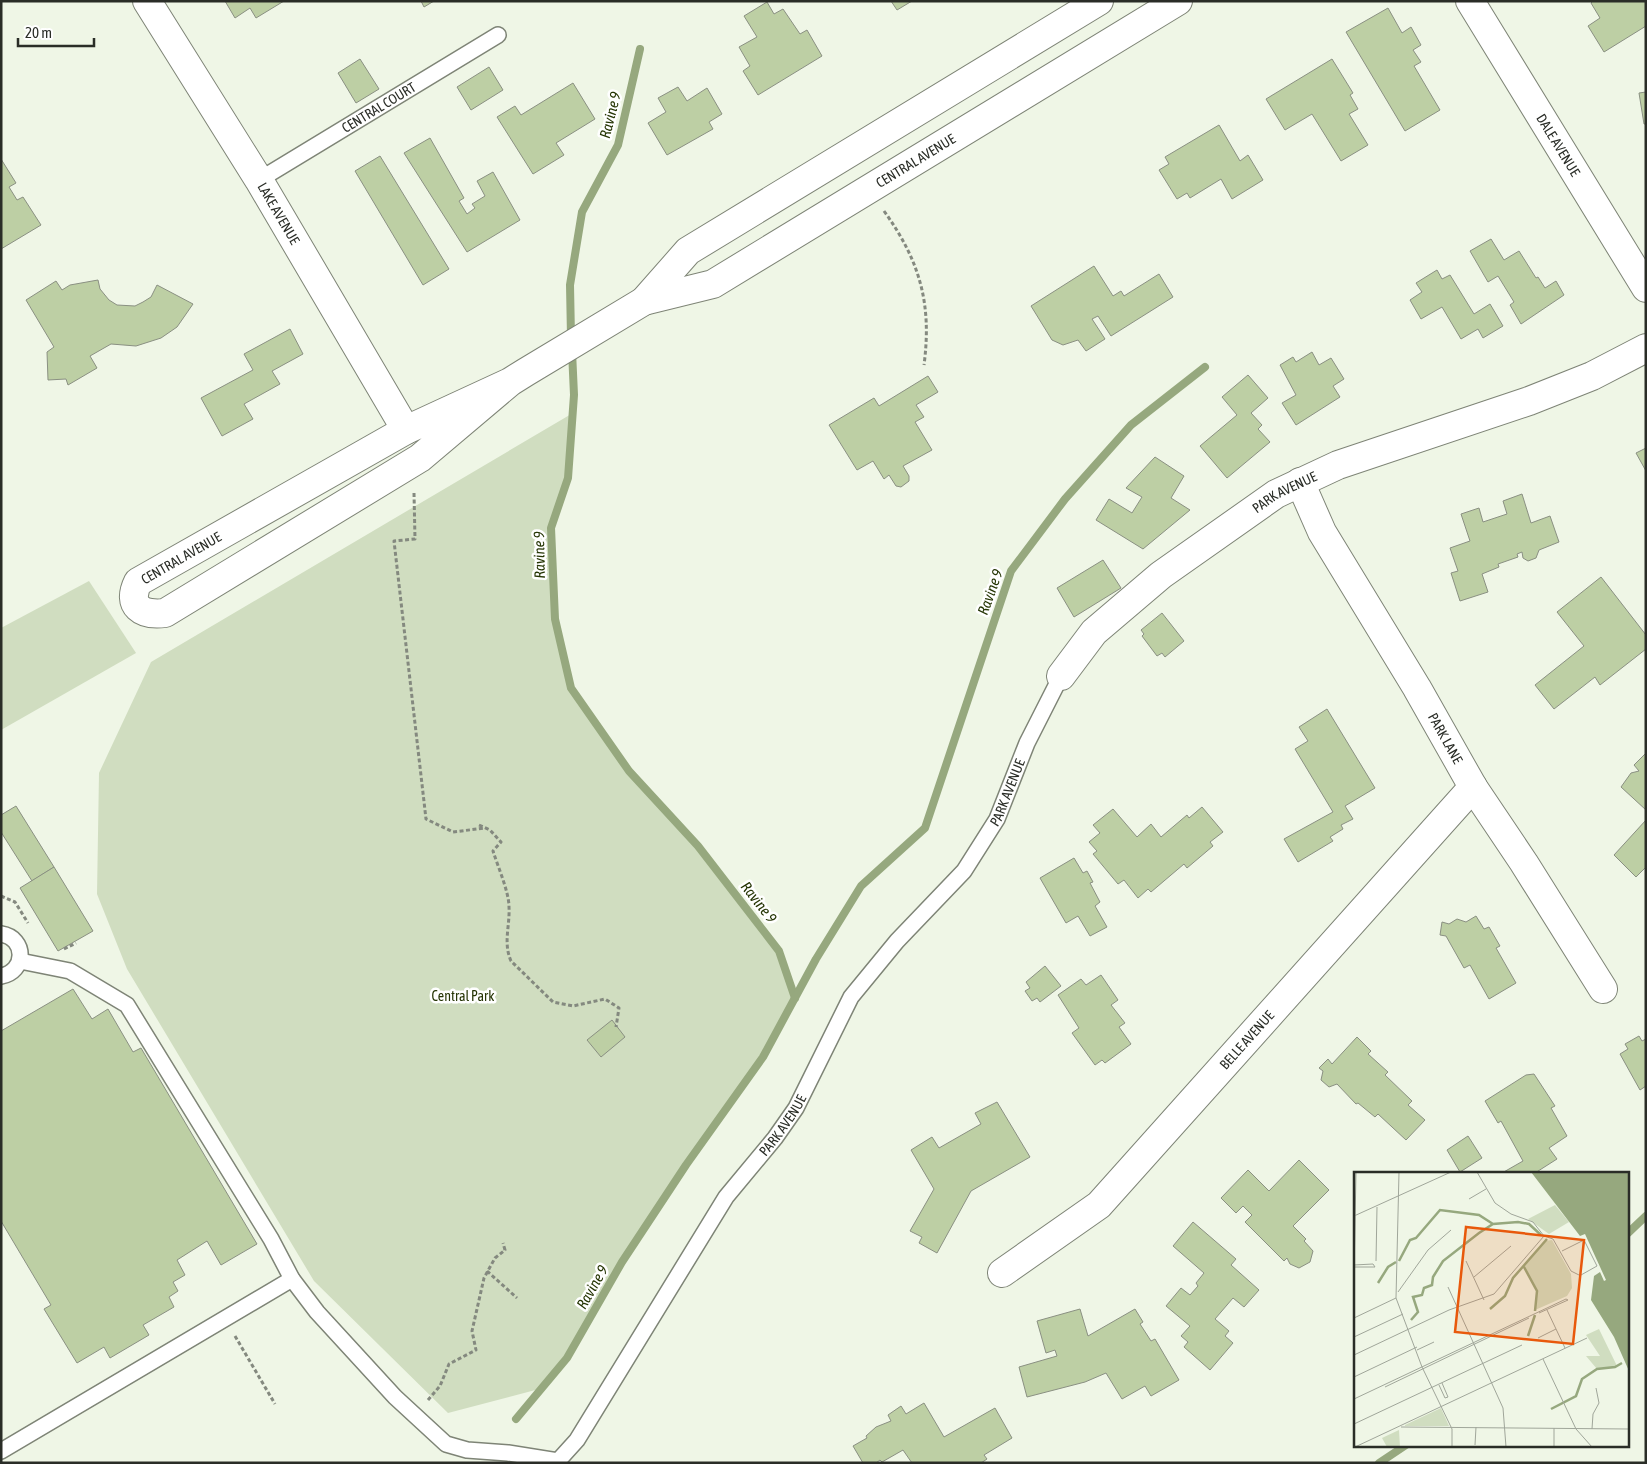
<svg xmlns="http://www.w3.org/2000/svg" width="1647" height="1464" viewBox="0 0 1647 1464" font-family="'Asap Condensed',sans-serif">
<rect width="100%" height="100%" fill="#eff6e6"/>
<!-- green -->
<g fill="#d0ddc0">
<path d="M573,413L568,478L551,528L555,619L571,688L629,771L698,846L779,951L795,998L763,1057L686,1165L622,1262L567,1358L543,1388L448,1413L314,1281L127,969L97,894L99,773L151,662Z"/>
<path d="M89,581L136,653L1,730V628Z"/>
</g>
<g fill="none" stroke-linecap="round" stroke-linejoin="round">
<!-- stream -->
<g stroke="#96a87e" stroke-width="8">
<path d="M571,337L570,285L582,212L618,145L640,49"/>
<path d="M572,351L574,395L568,478L551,528L555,619L571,688L629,771L698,846L779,951L795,998"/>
<path d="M1628,1233L1646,1216"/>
<path d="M516,1419L567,1358L622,1262L686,1165L763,1057L816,959L861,886L925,828L1011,571L1065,499L1131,425L1205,367"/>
<path d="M1379,1463L1406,1445"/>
</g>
</g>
<!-- building -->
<g fill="#bdcfa4" stroke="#8a9082">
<path d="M225,1H284L256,18L250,8L235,18Z"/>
<path d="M421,1H434L424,7Z"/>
<path d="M891,1H912L897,10Z"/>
<path d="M1593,1H1646V26L1604,52L1588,26L1600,18L1591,3Z"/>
<path d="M767,2L774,14L783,9L800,34L807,30L822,56L758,95L743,71L750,66L739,47L757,37L744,16Z"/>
<path d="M1388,8L1402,33L1411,27L1421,45L1413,50L1421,62L1414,66L1440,110L1405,131L1346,32Z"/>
<path d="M360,59L379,89L356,103L338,73Z"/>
<path d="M1332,59L1353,93L1350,95L1358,109L1349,114L1368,145L1341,161L1312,114L1285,130L1266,99Z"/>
<path d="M489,67L503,90L471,110L457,87Z"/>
<path d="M573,83L595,119L556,143L564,155L533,174L497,117L515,106L521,115Z"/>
<path d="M678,87L687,101L707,88L722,114L709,122L713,129L667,155L648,123L666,112L658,98Z"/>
<path d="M1646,92V124H1644L1639,93Z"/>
<path d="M1219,125L1240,161L1248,155L1263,180L1232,199L1221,179L1190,198L1187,193L1177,199L1159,170L1169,164L1165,157Z"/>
<path d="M430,138L464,198L459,201L467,214L475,208L472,204L485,196L477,181L493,172L520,220L467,252L404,153Z"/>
<path d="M380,156L449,269L423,285L355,171Z"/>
<path d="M1,159L16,183L9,187L17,200L23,197L41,225L1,249Z"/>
<path d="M1491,239L1504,260L1519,251L1536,278L1538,277L1545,288L1556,281L1564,295L1521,324L1510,305L1514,302L1498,276L1488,282L1470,251Z"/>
<path d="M1094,266L1113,296L1121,291L1124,296L1159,274L1173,297L1111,336L1098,316L1092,319L1105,339L1086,351L1078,340L1063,345L1052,340L1031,306Z"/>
<path d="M1437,270L1442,279L1450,275L1474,314L1490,304L1503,326L1483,338L1478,329L1461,339L1442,307L1421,319L1410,300L1422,292L1416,283Z"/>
<path d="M98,280L100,289L109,300L117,305L135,306L143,302L151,297L157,285L193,304L177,327L161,338L136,346L111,344L90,356L97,368L68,385L66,379L48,380L47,352L54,347L26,300L56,281L62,290L70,285Z"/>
<path d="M290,329L303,354L272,371L280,384L244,404L253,419L222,436L201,398L253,370L244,354Z"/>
<path d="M1312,352L1319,365L1331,358L1344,379L1333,386L1340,397L1296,425L1282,403L1296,395L1280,365L1293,357L1296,362Z"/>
<path d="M1248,375L1268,398L1251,413L1262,425L1258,429L1270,442L1227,478L1200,446L1237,415L1222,397Z"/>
<path d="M928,376L938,392L916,405L924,417L915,422L932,450L903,466L909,476V481L901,487L896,486L889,475L884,479L873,461L857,470L829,425L874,398L879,406Z"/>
<path d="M1646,448V471L1636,453Z"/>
<path d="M1155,457L1184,476L1171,498L1190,510L1143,549L1096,520L1109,499L1132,513L1142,497L1126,488Z"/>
<path d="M1522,494L1531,523L1550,516L1559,542L1539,550L1536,558L1528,561L1523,558L1522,552L1517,554L1518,557L1498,564L1499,567L1482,574L1488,592L1460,601L1451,573L1458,571L1450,548L1470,541L1461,514L1479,508L1483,522L1507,514L1503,501Z"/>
<path d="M1103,560L1121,588L1074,617L1057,588Z"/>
<path d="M1601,577L1646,635V649L1600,685L1595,677L1554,709L1535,685L1584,646L1557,612Z"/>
<path d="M1162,613L1184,641L1165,657L1162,653L1157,656L1142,636L1144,634L1141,630Z"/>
<path d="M1327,709L1375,788L1345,806L1353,819L1341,825L1343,829L1330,837L1333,841L1298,862L1284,839L1333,812L1295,749L1308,741L1299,727Z"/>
<path d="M1646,753V810L1621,787L1631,773L1639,771L1634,765Z"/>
<path d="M16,806L54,867L32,881L1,832V815Z"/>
<path d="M1202,807L1223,832L1210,842L1213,846L1187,868L1184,864L1151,892L1148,889L1138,898L1124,880L1118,884L1093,854L1097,851L1089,842L1100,833L1093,825L1113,809L1137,837L1151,824L1161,837L1187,815L1189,818Z"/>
<path d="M1646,820V867L1636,877L1614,855Z"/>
<path d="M1074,858L1083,873L1087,871L1093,882L1090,883L1100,902L1095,906L1107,927L1090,936L1078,916L1066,923L1040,878Z"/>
<path d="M54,867L93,931L58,951L20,888Z"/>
<path d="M1476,916L1484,929L1489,927L1500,946L1496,948L1516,983L1489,999L1470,965L1464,968L1446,936L1440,935L1442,922L1449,924L1457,919L1466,922Z"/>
<path d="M1045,966L1061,986L1040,1002L1037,998L1032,1001L1025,991L1030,988L1026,982Z"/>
<path d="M1101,975L1118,1000L1111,1005L1125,1023L1119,1027L1131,1044L1105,1063L1102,1060L1095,1065L1072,1033L1079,1028L1058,995L1081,979L1086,985Z"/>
<path d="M73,989L92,1019L108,1009L133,1052L141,1048L257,1244L221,1265L207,1241L177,1260L185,1275L173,1282L178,1291L169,1297L174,1307L143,1325L149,1335L110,1358L104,1347L77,1363L44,1309L51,1305L1,1221V1031Z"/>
<path d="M612,1020L625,1037L601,1057L587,1040Z"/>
<path d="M1639,1036L1642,1041L1646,1039V1086L1640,1090L1620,1054L1628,1049L1625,1044Z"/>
<path d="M1357,1037L1371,1051L1368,1054L1388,1072L1385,1075L1412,1101L1408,1105L1425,1120L1406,1140L1378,1114L1375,1117L1358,1103L1356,1104L1337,1084L1329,1087L1321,1080L1323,1071L1319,1068L1328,1059L1332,1064Z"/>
<path d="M1534,1074L1555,1106L1551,1108L1567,1136L1549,1148L1557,1159L1535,1173H1502L1523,1161L1501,1121L1498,1123L1485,1101L1526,1075Z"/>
<path d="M997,1102L1030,1157L971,1191L937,1253L919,1243L922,1237L910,1231L934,1189L911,1150L932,1137L939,1148L981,1124L975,1113Z"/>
<path d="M1468,1136L1482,1158L1460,1172L1447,1150Z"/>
<path d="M1299,1160L1329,1190L1293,1226L1306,1239L1304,1241L1313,1251L1310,1262L1299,1268L1290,1264L1287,1258L1284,1261L1245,1222L1252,1215L1243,1206L1236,1213L1221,1198L1248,1170L1269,1191Z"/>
<path d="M1193,1222L1236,1259L1231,1265L1259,1290L1244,1307L1233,1298L1215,1319L1229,1331L1225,1336L1233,1343L1210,1370L1184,1347L1188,1342L1181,1336L1190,1326L1166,1306L1181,1288L1190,1295L1198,1286L1196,1283L1204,1273L1173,1246Z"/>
<path d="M1080,1309L1088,1336L1135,1309L1143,1322L1140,1324L1151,1341L1155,1339L1179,1380L1151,1396L1145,1386L1122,1399L1106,1373L1085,1382L1027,1397L1019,1367L1057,1356L1055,1350L1046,1353L1037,1321Z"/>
<path d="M924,1403L944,1437L995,1408L1012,1438L984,1455L987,1459L981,1463H912L903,1450L882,1462L880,1460L876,1463H863L853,1446L867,1438L866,1436L876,1427L891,1421L888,1415L901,1406L906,1414Z"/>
</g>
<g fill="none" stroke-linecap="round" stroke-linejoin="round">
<!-- lane casing -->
<g stroke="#7e8476" stroke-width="18">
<g id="lane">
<path id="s1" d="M259,180L498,35"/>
<path d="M1,934C27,938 26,972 1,976"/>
<path d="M20,961L70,971L127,1005L271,1239L292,1279L317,1312L395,1397L446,1444L467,1450L508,1453L558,1461"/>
<path d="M1,1451L292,1279"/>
<path id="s2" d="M558,1461L577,1440L726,1197L775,1138L796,1108L851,997L897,941L964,871L997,819L1027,743L1061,676"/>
</g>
</g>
<!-- street casing -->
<g stroke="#7e8476" stroke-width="30">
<g id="street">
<path id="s3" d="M147,1L259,180L406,430"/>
<path id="s4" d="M1470,1L1646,288"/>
<path d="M644,301L688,251L1099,1"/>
<path id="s5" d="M510,382L406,430L138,582C126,606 142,616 165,613L420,458L510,382L526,372L644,301L713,284L1178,1"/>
<path id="s6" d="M1300,482L1322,532L1417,688L1473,787L1524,863L1603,989"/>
<path id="s7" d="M1061,676L1094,632L1161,575L1276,494L1338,465L1529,401L1592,376L1646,348"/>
<path id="s8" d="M1002,1273L1099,1205L1473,787"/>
</g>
</g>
<!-- path -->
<g stroke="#84897f" stroke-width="3" stroke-dasharray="4 2.5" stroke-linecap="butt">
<path d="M884,211C920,261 932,304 924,365"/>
<path d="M414,493L415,539L394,541L426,819L453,832L485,828"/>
<path d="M479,825L490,830L501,842L493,851C498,867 509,892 509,907C510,926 503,943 511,961L553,1002L573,1006L605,999L619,1008L616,1027"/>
<path d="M1,896L15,902L28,923"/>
<path d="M64,949L76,943"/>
<path d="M487,1271L517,1298"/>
<path d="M235,1336L275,1404"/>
<path d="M428,1400L440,1386L449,1364L476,1350L472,1331L484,1278L495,1258L505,1250L503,1243"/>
</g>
<!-- lane -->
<use href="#lane" stroke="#fff" stroke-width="15"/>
<!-- street -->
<use href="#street" stroke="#fff" stroke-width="28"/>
</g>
<g text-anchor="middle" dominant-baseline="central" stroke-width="5" stroke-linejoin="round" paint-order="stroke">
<!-- street labels -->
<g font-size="14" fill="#2a2d27" stroke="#fff">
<text stroke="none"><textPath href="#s1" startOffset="140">CENTRAL COURT</textPath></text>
<text stroke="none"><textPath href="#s4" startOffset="169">DALE AVENUE</textPath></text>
<text stroke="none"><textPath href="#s5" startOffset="1359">CENTRAL AVENUE</textPath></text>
<text stroke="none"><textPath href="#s3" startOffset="250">LAKE AVENUE</textPath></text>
<text stroke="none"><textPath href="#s7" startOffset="292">PARK AVENUE</textPath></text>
<text transform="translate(181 558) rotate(-30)">CENTRAL AVENUE</text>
<text stroke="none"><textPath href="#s6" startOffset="295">PARK LANE</textPath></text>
<text stroke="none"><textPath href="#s2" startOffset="810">PARK AVENUE</textPath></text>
<text stroke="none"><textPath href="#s8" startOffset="340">BELLE AVENUE</textPath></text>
<text stroke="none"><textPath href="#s2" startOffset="405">PARK AVENUE</textPath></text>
</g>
<!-- park labels -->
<g font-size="14" fill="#253404" stroke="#fff">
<text x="463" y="996">Central Park</text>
</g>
<!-- water labels -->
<g font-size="15" font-style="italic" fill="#253504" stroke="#fff">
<text transform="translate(610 115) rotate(-76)">Ravine 9</text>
<text transform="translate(539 555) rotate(-91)">Ravine 9</text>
<text transform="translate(990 592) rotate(-70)">Ravine 9</text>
<text transform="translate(759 902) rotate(52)">Ravine 9</text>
<text transform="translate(592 1287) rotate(-60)">Ravine 9</text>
</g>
</g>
<!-- overview -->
<g transform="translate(1354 1172)">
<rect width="275" height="275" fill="#eff6e6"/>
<path d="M201,33L215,50L195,62L174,47ZM198,68L217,102L218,116L213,124L181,138L183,119L170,95L191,69ZM245,157L263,194L261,195L243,197L232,184H246L232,163ZM87,236L95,254H51V253ZM45,258L46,275H33L28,266Z" fill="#d0ddc0"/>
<path d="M177,0H275V199L260,165L237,128L240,104L246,100L250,109L252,108L231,62L226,64Z" fill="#96a87e"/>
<path fill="none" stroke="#96a87e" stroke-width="2.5" d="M45,89L56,68L62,66L86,38L125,43L139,52M170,95L183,119L181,139M24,111L34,95L42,90M136,137L151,124L159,106L193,67M57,148L64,140L59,125L68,123L70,116L78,113L79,105L89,89L125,61L139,52L164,50L175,52L187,63M174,164L181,143M197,237L222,224L228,207L243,197L261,195L268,191"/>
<path fill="none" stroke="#a0a69a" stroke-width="1" d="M45,0L42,126L68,195L98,257V275M123,0L141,31L157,42L179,50L190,64M115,27L132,17M0,44L97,0M190,64L199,67L217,99L225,103M208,79L230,68L243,94L227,103M22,89L23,35M112,89L130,128M0,95H21L19,92L0,93M0,103L2,0M120,105L157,74M94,115L149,236L152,275M44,120L74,78L97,58M193,138L211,176M0,146L42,126M0,165L49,142M184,166L202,157M63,178L80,170M0,183L95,138L140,122L190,64M189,187L222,257L238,275M0,205L63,175M85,213L91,226L94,225L88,211M31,215L175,146M0,227L212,127L214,128L185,141M0,252L168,173M47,255L275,257M238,257L239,242L245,231L242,216M121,273L122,255M1,275L233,166M200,275V256"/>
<path fill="#e8590c" fill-opacity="0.15" stroke="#e8590c" stroke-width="2.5" d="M112,55L230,68L219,172L101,160Z"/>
<rect width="275" height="275" fill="none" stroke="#2a2d27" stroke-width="2.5"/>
</g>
<!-- border -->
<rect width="1647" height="1464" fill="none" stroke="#2a2d27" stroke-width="5"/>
<!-- scale -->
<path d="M18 38v8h76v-8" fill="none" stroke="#2a2d27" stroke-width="2.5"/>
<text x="25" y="38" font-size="15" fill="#2a2d27" stroke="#ffffff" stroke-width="4" paint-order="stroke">20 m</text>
</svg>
